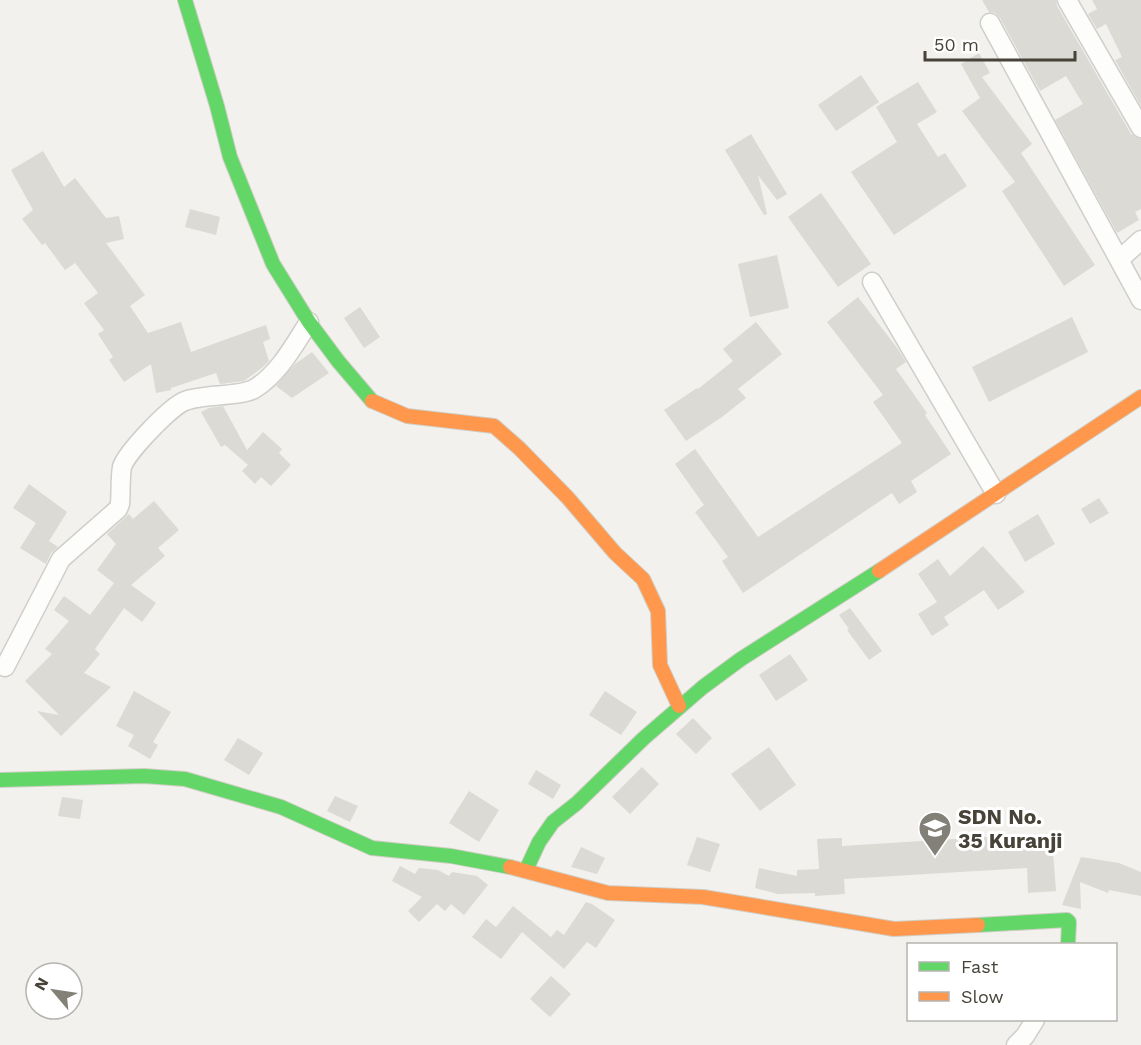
<svg xmlns="http://www.w3.org/2000/svg" width="1141" height="1045" viewBox="0 0 1141 1045" font-family="'Work Sans',sans-serif">
<rect width="100%" height="100%" fill="#f2f1ed"/>
<!-- building -->
<g fill="#dbdad5">
<path d="M982,0H1056L1057,6L1131,134L1141,139V209L1135,212L1139,220L1117,233L1055,120L1083,104L1066,76L1040,91L1000,18L995,13L989,12Z"/>
<path d="M1092,0H1141V106L1115,60L1122,57L1106,24L1097,29L1088,14L1097,9Z"/>
<path d="M979,53L990,73L982,77L1032,144L1021,153L1095,265L1064,286L1002,191L1015,182L962,111L980,98L961,64Z"/>
<path d="M861,75L879,102L836,131L818,105Z"/>
<path d="M918,82L937,112L917,124L938,157L945,153L967,186L894,235L851,172L897,142L876,107Z"/>
<path d="M751,134L787,194L777,200L758,175L767,214L764,215L725,150Z"/>
<path d="M43,151L64,187L75,178L106,218L119,216L124,239L106,243L145,295L130,306L148,333L181,322L191,352L266,325L270,339L263,342L269,361L263,367L244,381L220,384L216,373L171,388V390L156,393L151,364L124,382L109,360L113,357L98,334L104,330L84,303L98,293L75,263L65,270L45,243L42,245L22,219L33,210L11,170Z"/>
<path d="M821,193L871,264L838,287L788,217Z"/>
<path d="M190,209L220,217L216,235L185,227Z"/>
<path d="M777,255L789,308L750,317L738,264Z"/>
<path d="M858,297L898,349L906,362L896,369L927,413L925,415L951,454L911,481L917,492L899,504L892,493L743,593L722,561L728,557L695,512L704,505L675,464L695,449L758,537L902,443L873,402L883,395L827,322Z"/>
<path d="M360,307L380,337L364,348L344,318Z"/>
<path d="M1072,317L1088,352L989,402L972,367Z"/>
<path d="M756,322L782,354L738,389L746,398L722,417L686,441L664,410L697,388L698,389L733,361L723,349Z"/>
<path d="M312,352L329,373L292,398L276,386L295,364Z"/>
<path d="M223,406L247,450L263,432L282,449L279,453L291,465L271,486L261,477L255,484L242,471L248,465L225,445L221,447L201,412L209,408Z"/>
<path d="M29,484L67,512L49,541L58,547L51,553L46,564L20,548L36,523L13,508Z"/>
<path d="M1099,498L1109,513L1090,524L1081,509Z"/>
<path d="M154,501L179,530L158,548L165,556L131,585L156,603L142,622L124,608L95,649L100,654L84,673L111,687L61,736L37,711L59,715L25,681L52,654L45,649L69,621L54,610L64,596L90,615L114,583L97,570L116,544L107,534L129,514L133,519Z"/>
<path d="M1038,514L1055,544L1025,562L1008,532Z"/>
<path d="M983,546L1025,592L998,610L984,590L944,617L949,625L932,636L918,614L937,602L918,574L938,559L950,576Z"/>
<path d="M850,608L882,651L869,660L847,630L849,629L839,615Z"/>
<path d="M790,654L808,680L776,701L759,675Z"/>
<path d="M134,691L171,712L153,742L158,745L150,759L128,746L134,735L116,726Z"/>
<path d="M605,691L637,712L621,735L589,715Z"/>
<path d="M693,718L712,738L696,754L676,734Z"/>
<path d="M238,738L263,753L249,775L224,760Z"/>
<path d="M769,747L796,785L760,811L731,774Z"/>
<path d="M642,767L659,784L630,814L612,797Z"/>
<path d="M536,770L561,785L553,799L528,784Z"/>
<path d="M469,791L499,810L479,842L449,823Z"/>
<path d="M335,796L358,806L350,822L327,811Z"/>
<path d="M62,797L83,800L80,819L58,816Z"/>
<path d="M1019,835L1020,847L1053,852L1056,891L1028,893L1027,868L844,879L845,894L815,896V893L778,894L755,888L759,868L797,876V870L819,869L817,839L842,838V846Z"/>
<path d="M697,837L720,844L710,872L687,865Z"/>
<path d="M581,847L605,858L597,874L571,867Z"/>
<path d="M1081,857L1119,863L1141,872V896L1109,890L1108,893L1080,882L1081,909L1062,905Z"/>
<path d="M400,866L415,874L419,868L438,870L449,876L452,872L477,876L488,885L464,915L451,904L445,911L437,904L419,922L408,911L422,897L392,881Z"/>
<path d="M586,902L592,904L615,920L596,948L587,942L564,969L522,932L501,959L472,937L486,919L496,927L513,906L551,937L557,930L564,935Z"/>
<path d="M551,976L571,994L550,1017L530,999Z"/>
</g>
<g fill="none" stroke-linecap="round" stroke-linejoin="round">
<!-- street casing -->
<g stroke="#d0ceca" stroke-width="21">
<g id="street">
<path d="M1067,0L1141,128"/>
<path d="M990,23L1141,300"/>
<path d="M1120,259L1141,240"/>
<path d="M872,282L996,494"/>
<path d="M5,667L61,559L118,509L120,504C121,492 120,478 122,467C126,453 171,406 185,401C202,394 239,397 254,389C279,374 294,345 309,322"/>
<path d="M1016,1045L1025,1036L1035,1020"/>
</g>
</g>
<!-- fast casing -->
<g stroke="#d0cec5" stroke-width="16">
<g id="fast">
<path d="M185,0L217,106L230,157L273,264L309,322L338,361L372,401"/>
<path d="M0,780L144,776L185,779L281,807L372,848L451,856L510,867"/>
<path d="M526,870L539,842L553,822L577,803L644,738L703,687L741,659L879,571"/>
<path d="M978,925L1067,920L1069,922L1068,944"/>
</g>
</g>
<!-- slow casing -->
<g stroke="#d0cec5" stroke-width="16">
<g id="slow">
<path d="M372,401L407,416L494,426L519,448L568,498L615,553L643,579L658,611L660,665L679,706"/>
<path d="M879,571L1141,397"/>
<path d="M510,867L608,893L703,897L894,929L978,925"/>
</g>
</g>
<!-- street -->
<use href="#street" stroke="#fdfdfc" stroke-width="18"/>
<!-- fast -->
<use href="#fast" stroke="#63d668" stroke-width="14"/>
<!-- slow -->
<use href="#slow" stroke="#ff974d" stroke-width="14"/>
</g>
<!-- icons -->
<defs>
<g id="school-pin" transform="scale(1.725)"><path d="M0 17L-7.5 6A9.5 9.5 0 1 1 7.5 6Z" fill="#838078" stroke="#fff"/><path d="M0-5L7-2L0 1L-7-2ZM-4 1L0 2.5L4 1V4Q0 6-4 4Z" fill="#fff"/></g>
</defs>
<g fill-rule="evenodd">
<use href="#school-pin" x="935" y="828"/>
</g>
<g text-anchor="middle" dominant-baseline="central" stroke-width="6" stroke-linejoin="round" paint-order="stroke">
<!-- poi labels -->
<g font-size="21" font-weight="bold" fill="#474339" stroke="#fff" text-anchor="start">
<text x="958" y="816">SDN No.<tspan x="958" dy="24">35 Kuranji</tspan></text>
</g>
</g>
<!-- legend -->
<rect x="907" y="943" width="210" height="78" fill="#ffffff" stroke="#b5b4b0" stroke-width="1.5"/>
<rect x="919" y="962" width="30" height="9" fill="#63d668" stroke="#b5b4b0" stroke-width="1.5"/>
<text x="961" y="973" font-size="18" fill="#474339">Fast</text>
<rect x="919" y="992" width="30" height="9" fill="#ff974d" stroke="#b5b4b0" stroke-width="1.5"/>
<text x="961" y="1003" font-size="18" fill="#474339">Slow</text>
<!-- north arrow -->
<g transform="translate(54 991) rotate(299)"><circle r="28" fill="#ffffff" stroke="#b5b4b0" stroke-width="1.5"/>
<path d="M0-4.5L10 22L0 15L-10 22Z" fill="#838078"/>
<text y="-9" font-size="16" font-weight="bold" text-anchor="middle" fill="#474339">N</text>
</g>
<!-- scale -->
<path d="M925 51v9h150v-9" fill="none" stroke="#474339" stroke-width="3"/>
<text x="934" y="51" font-size="18" fill="#474339" stroke="#ffffff" stroke-width="4.5" paint-order="stroke">50 m</text>
</svg>
